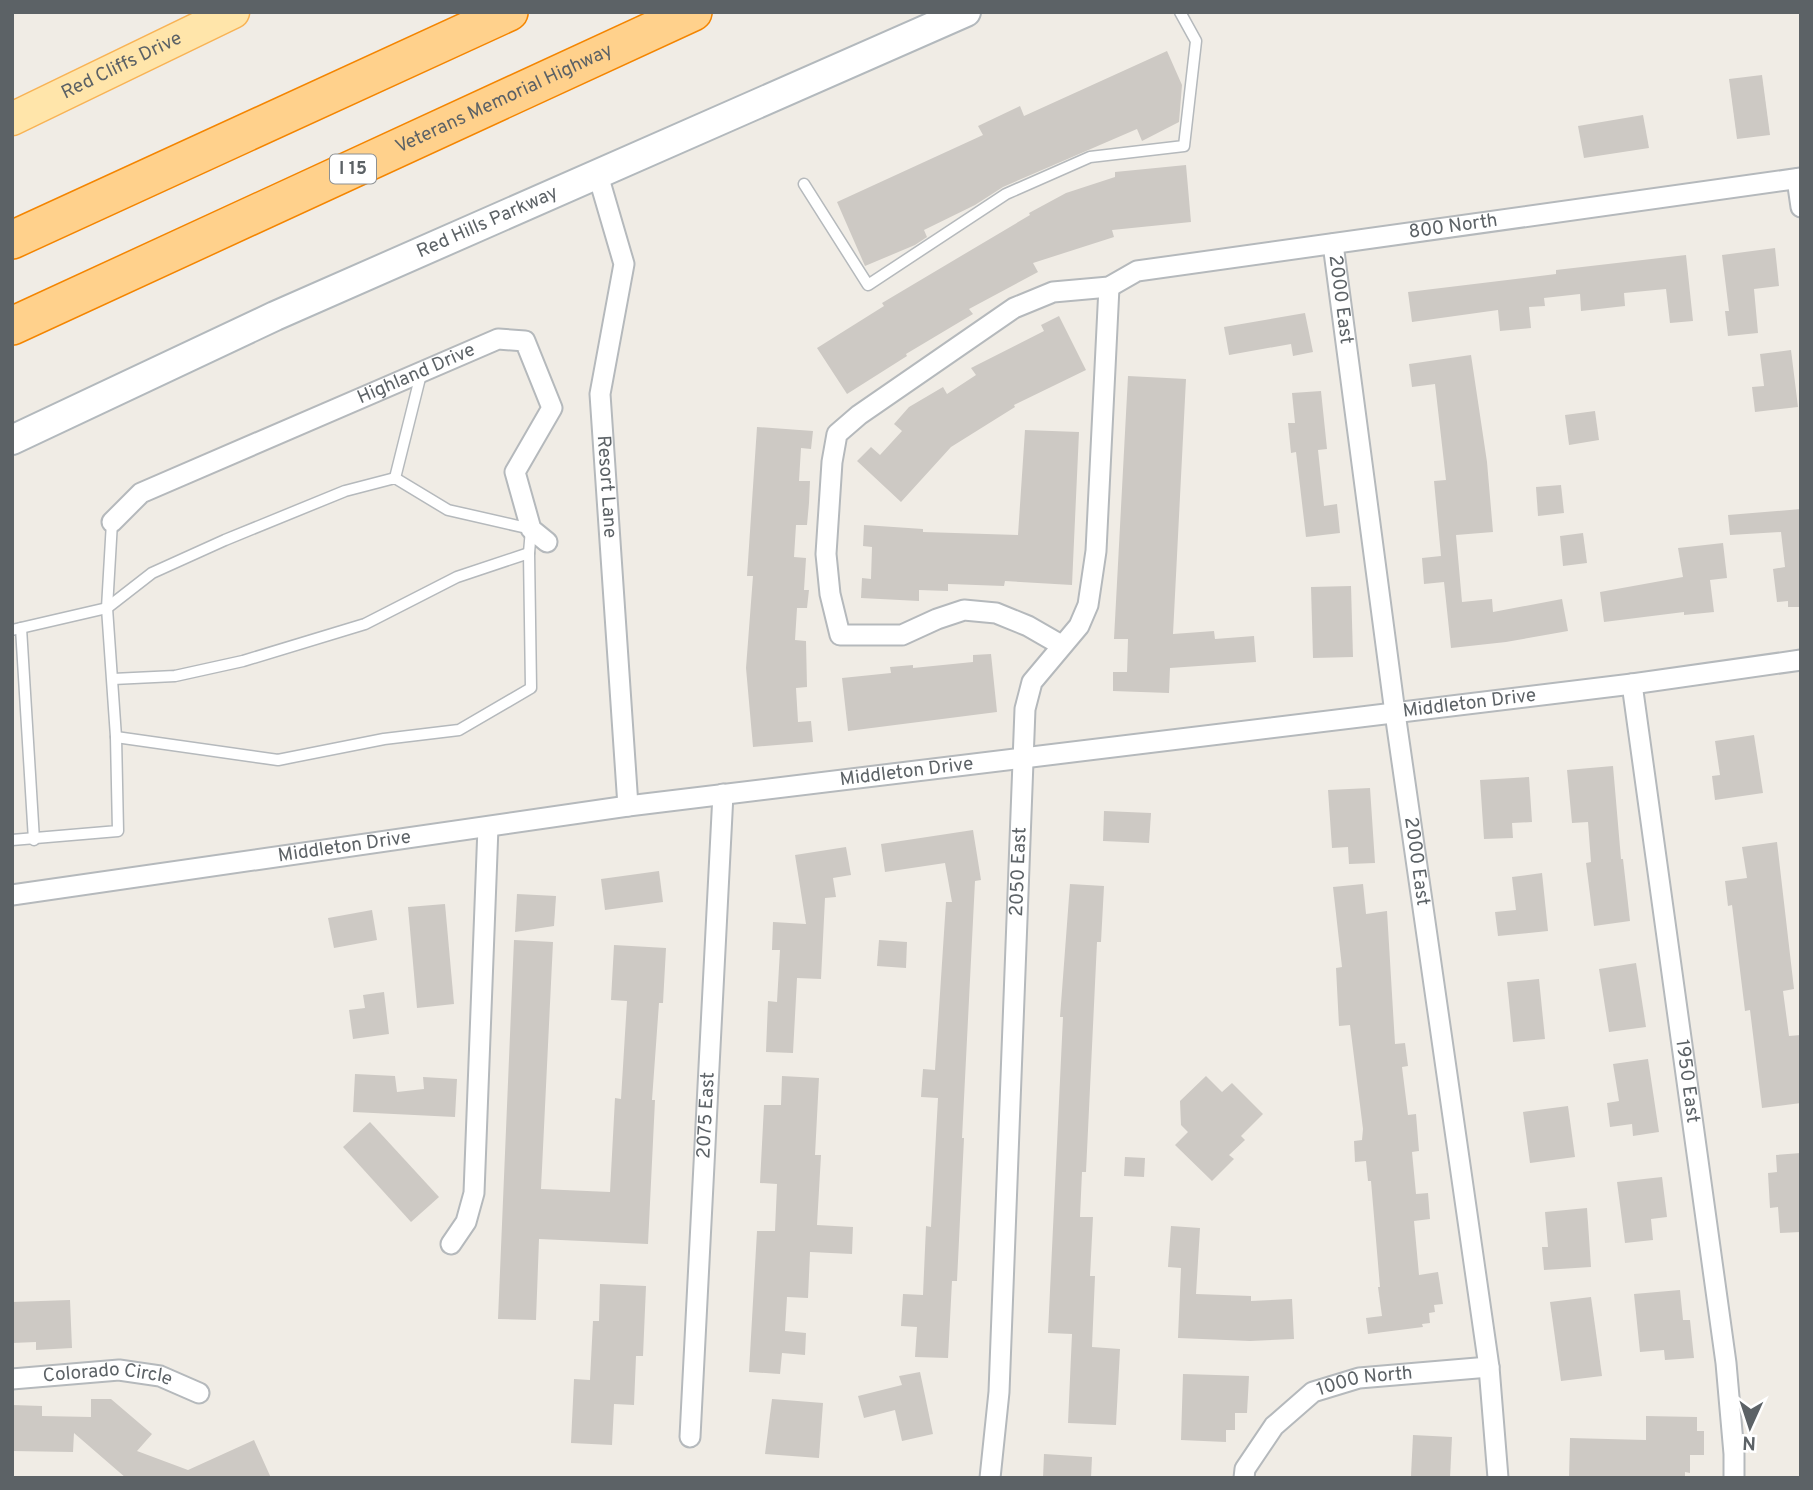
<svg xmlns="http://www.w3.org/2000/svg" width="1813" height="1490" viewBox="0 0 1813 1490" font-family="Overpass,sans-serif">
<rect width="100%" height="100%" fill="#f0ece5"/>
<!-- building -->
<g fill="#cdc9c4">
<path d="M1167,51L1182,85L1179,122L1142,141L1137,129L1003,187L975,205L924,230L927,237L915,245L865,266L837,202L983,135L978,126L1020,106L1024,116Z"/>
<path d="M1762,75L1770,135L1737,139L1729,79Z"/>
<path d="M1643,115L1649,148L1584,158L1578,126Z"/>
<path d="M1186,165L1191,222L1112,230L1114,237L1033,263L1038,272L969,309L973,314L906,354L907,356L847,394L817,348L884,306L882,303L1030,215L1029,213L1066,193L1115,177V172Z"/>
<path d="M1775,248L1779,286L1754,289L1758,333L1728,336L1725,311H1729L1722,255Z"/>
<path d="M1686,255L1693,321L1670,323L1666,289L1624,293L1625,306L1581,311L1580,294L1544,298L1545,306L1529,307L1531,328L1500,331L1498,310L1412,322L1408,292L1556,274V270Z"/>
<path d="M1305,313L1313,352L1293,356L1291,344L1229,355L1224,327Z"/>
<path d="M1059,316L1086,370L1014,405L1015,407L951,447L901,502L857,461L871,447L880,455L902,431L894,424L909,407L943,387L947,394L976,375L971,368L1044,331L1041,325Z"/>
<path d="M1791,350L1798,407L1755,412L1752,387L1764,386L1760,354Z"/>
<path d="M1471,355L1487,462L1493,532L1456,535L1462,602L1492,599L1493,612L1562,599L1568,631L1506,642L1451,648L1444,582L1424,584L1422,558L1441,556L1434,481L1446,480L1435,384L1412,387L1409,364Z"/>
<path d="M1128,376L1186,379L1173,634L1214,631L1215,639L1254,636L1256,662L1170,668L1169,693L1113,691V672H1127L1128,639H1114Z"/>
<path d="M1321,391L1327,449L1318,450L1324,506L1337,504L1340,533L1306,537L1296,452L1291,453L1288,423H1295L1292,393Z"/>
<path d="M1595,411L1599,440L1569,445L1565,415Z"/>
<path d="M757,427L813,431L811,449L801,448L799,481H810L809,503L807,525H796L794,557L806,558L804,590H809L807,608H797L795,640L806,641L807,687L796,688L798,722L811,721L813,742L753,747L746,668L753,576H747Z"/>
<path d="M1025,430L1079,432L1072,585L1005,581L1004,586L948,584V591L919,590V601L861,598L862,578L871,579L872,547L863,546L864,525L923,529V532L1018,535Z"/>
<path d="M1561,485L1564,513L1538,516L1536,487Z"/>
<path d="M1801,509V607H1788V601L1777,602L1773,569L1785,567L1781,532L1730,535L1728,515Z"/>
<path d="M1583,533L1587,563L1563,566L1560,536Z"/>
<path d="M1723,543L1727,578L1710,580L1714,612L1684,615V612L1604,622L1600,592L1683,577L1678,548Z"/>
<path d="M1351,586L1353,657L1313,658L1311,587Z"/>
<path d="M991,654L997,712L848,731L842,678L891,673L890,667L913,665V668L973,662V655Z"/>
<path d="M1754,735L1763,793L1715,800L1712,776L1720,775L1715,741Z"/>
<path d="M1613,766L1621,859H1623L1630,921L1594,926L1586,863L1591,862L1588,822L1572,823L1567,770Z"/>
<path d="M1529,777L1532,822L1512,823L1513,838L1484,839L1480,780Z"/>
<path d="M1370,788L1375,863L1349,864L1348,847L1332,848L1328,790Z"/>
<path d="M1104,811L1151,813L1149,843L1103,841Z"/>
<path d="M973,830L981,880L975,881L962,1138H964L957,1281H952L948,1358L915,1357L917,1327L901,1326L903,1294L923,1295L926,1226L931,1227L938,1098L921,1097L923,1069L935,1070L946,902H952L945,863L885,872L881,844Z"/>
<path d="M1777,842L1794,989L1783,991L1789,1036L1801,1035V1103L1762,1108L1750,1010L1745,1011L1732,905L1728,906L1725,881L1747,878L1742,847Z"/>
<path d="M846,847L851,875L833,878L836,897L825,898L821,979L797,978L793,1053L766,1052L768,1001L777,1002L780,950H772L773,922L806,924L795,855Z"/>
<path d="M659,871L663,902L605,910L601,879Z"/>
<path d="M1542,873L1548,931L1498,936L1495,912L1516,910L1512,877Z"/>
<path d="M1070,884L1104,886L1101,942H1097L1086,1172H1082L1080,1217H1093L1090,1276H1095L1092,1347L1120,1349L1116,1425L1068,1423L1072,1334L1048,1333L1063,1017H1060Z"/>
<path d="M1363,884L1366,914L1387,911L1395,1044L1405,1043L1408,1066L1402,1067L1408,1115L1416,1114L1419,1151L1412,1152L1416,1194L1428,1193L1430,1219L1414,1221L1419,1275L1438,1272L1443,1304L1434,1305L1435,1312L1429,1313L1430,1323L1422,1324L1423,1327L1368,1334L1366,1318L1382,1316L1378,1287H1380L1371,1181H1368L1366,1161L1355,1162L1354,1141L1362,1140L1363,1129L1350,1025L1339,1026L1336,968L1342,967L1333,887Z"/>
<path d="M517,894L556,896L554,926L515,932Z"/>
<path d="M445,904L454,1004L417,1008L408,907Z"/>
<path d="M372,910L377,940L334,948L328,918Z"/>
<path d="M514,940L553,942L541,1189L610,1192L615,1098L621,1099L627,1001L611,1000L614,945L666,948L663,1003H659L652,1100H655L648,1244L539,1239L536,1320L498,1319Z"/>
<path d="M879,940L907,942L906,968L877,966Z"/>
<path d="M1636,963L1646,1027L1609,1032L1599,969Z"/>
<path d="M1539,979L1545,1039L1513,1042L1507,982Z"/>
<path d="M384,992L389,1034L353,1039L349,1010L365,1008L363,995Z"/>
<path d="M1648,1059L1659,1132L1633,1136L1632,1124L1610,1127L1607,1103L1619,1101L1613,1064Z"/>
<path d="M355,1074L395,1076L397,1092L424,1089L423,1077L457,1079L455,1117L353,1112Z"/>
<path d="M782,1076L819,1078L815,1155H821L817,1225L853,1227L852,1254L810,1252L808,1298L787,1297L785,1331L806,1333L805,1355L782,1353L780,1374L749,1372L757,1231H775L777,1184L760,1183L764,1105H781Z"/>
<path d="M1206,1076L1222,1092L1232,1083L1263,1114L1241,1136L1245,1140L1229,1155L1234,1159L1212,1181L1175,1145L1188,1132L1181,1125L1180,1101Z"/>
<path d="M1568,1106L1575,1157L1530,1163L1523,1112Z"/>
<path d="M370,1122L439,1197L411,1222L343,1147Z"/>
<path d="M1801,1153V1232L1780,1233L1778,1207L1770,1208L1768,1173L1777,1172L1776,1155Z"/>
<path d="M1125,1157L1145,1158L1144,1177L1124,1176Z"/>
<path d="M1662,1177L1667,1217L1651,1219L1653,1240L1625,1243L1617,1182Z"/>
<path d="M1587,1208L1591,1267L1544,1270L1542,1247H1548L1545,1212Z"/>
<path d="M1171,1226L1200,1228L1196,1294L1251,1296V1301L1292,1299L1294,1339L1250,1341L1178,1338L1181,1268L1168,1267Z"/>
<path d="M600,1284L646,1286L643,1356H636L634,1405L614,1404L612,1445L571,1443L574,1379L590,1380L593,1321H599Z"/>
<path d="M1680,1290L1683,1320H1690L1694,1358L1665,1360L1664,1350L1640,1352L1634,1294Z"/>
<path d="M1591,1297L1602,1376L1561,1381L1550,1302Z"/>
<path d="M70,1300L72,1348L36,1350V1342L12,1343V1302Z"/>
<path d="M920,1372L933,1434L902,1441L895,1410L864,1418L858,1396L902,1385L899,1376Z"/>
<path d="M1183,1374L1249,1376L1247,1413H1235V1430H1226V1442L1181,1440Z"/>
<path d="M91,1399H111L152,1434L137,1451L188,1470L254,1440L271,1478H126L74,1433L73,1452L12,1451V1405L42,1406V1416L91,1417Z"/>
<path d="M772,1399L823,1403L819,1458L765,1454Z"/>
<path d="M1646,1416L1697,1417V1431H1704V1455H1690V1473L1685,1472V1478H1569L1570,1438L1646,1440Z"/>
<path d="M1413,1435L1452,1437L1450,1478L1411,1476Z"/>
<path d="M1044,1454L1092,1457L1091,1478H1043Z"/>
</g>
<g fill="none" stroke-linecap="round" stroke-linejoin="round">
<!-- service casing -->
<g stroke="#b5b9bc" stroke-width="13">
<g id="service">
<path d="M804,184L868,285L1006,194L1090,157L1184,146L1196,41L1180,12"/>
<path d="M395,478L421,374"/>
<path d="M21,628L34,840"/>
<path d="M12,630L107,608L152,573L225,540L345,491L395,478L448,510L531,529L529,553L531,688L459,730L384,739L278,760L116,737"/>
<path d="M113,679L175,676L243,661L365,624L457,577L529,553"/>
<path d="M12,840L118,831L116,737L107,608L112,522"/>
</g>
</g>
<!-- minor casing -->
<g stroke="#b5b9bc" stroke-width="23">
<g id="minor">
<path id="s1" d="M598,175L624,264L600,394L628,806"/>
<path d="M1797,179L1801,207"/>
<path id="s2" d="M1333,244L1395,713L1489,1367L1498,1478"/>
<path id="s3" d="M112,522L141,493L498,339L525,341L552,408L515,472L531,529L547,542"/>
<path id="s4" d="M1061,645L1028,626L996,613L964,610L937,619L902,635H840L830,594L826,554L832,462L837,434L859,415L1014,308L1053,292L1109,287L1137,271L1801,178"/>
<path id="s5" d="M1632,684L1726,1363L1734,1454V1478"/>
<path id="s6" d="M12,895L628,806L1632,684L1801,660"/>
<path d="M451,1244L466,1222L474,1193L488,827"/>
<path id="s7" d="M12,1379L119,1370L160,1376L199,1393"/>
<path id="s8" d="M690,1437L723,794"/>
<path id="s9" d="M990,1478L999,1392L1025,709L1032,682L1079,626L1088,605L1096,551L1109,287"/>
<path id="s10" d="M1244,1478L1245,1469L1274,1426L1313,1392L1359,1378L1489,1367"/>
</g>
</g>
<!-- secondary casing -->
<g stroke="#b3b9bd" stroke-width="32">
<g id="secondary">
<path id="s11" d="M12,440L275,316L966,12"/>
</g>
</g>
<!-- primary casing -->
<g stroke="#f8b355" stroke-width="35">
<g id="primary">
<path id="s12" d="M12,119L233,12"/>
</g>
</g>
<!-- motorway casing -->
<g stroke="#f48500" stroke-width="40">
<g id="motorway">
<path d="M12,240L509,12"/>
<path id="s13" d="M12,326L693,12"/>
</g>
</g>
<!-- service -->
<use href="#service" stroke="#fff" stroke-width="10"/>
<!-- minor -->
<use href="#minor" stroke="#fff" stroke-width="19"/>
<!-- secondary -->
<use href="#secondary" stroke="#fff" stroke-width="28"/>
<!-- primary -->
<use href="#primary" stroke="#ffe5aa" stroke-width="32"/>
<!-- motorway -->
<use href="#motorway" stroke="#ffd18c" stroke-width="37"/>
</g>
<g text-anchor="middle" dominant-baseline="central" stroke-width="5" stroke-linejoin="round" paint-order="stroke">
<!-- shield labels -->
<rect fill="#fff" stroke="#8d9194" stroke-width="2" x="330" y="154.5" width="46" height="29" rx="5"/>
<g font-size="18" font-weight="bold" fill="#5c6266">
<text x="353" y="169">I 15</text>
</g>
<!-- street labels -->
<g font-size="19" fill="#5c6266" stroke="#fff">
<text stroke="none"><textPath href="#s12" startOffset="122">Red Cliffs Drive</textPath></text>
<text stroke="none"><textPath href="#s13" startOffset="542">Veterans Memorial Highway</textPath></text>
<text stroke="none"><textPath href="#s11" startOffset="523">Red Hills Parkway</textPath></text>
<text stroke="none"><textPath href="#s4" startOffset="1104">800 North</textPath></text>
<text stroke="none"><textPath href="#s2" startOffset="56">2000 East</textPath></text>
<text stroke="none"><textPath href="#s3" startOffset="341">Highland Drive</textPath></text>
<text stroke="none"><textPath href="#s1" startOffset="318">Resort Lane</textPath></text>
<text stroke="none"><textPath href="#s6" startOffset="1470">Middleton Drive</textPath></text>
<text stroke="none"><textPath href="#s6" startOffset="903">Middleton Drive</textPath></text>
<text stroke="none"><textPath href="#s6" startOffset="336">Middleton Drive</textPath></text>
<text stroke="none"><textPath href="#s2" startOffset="623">2000 East</textPath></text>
<text stroke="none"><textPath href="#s9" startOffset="607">2050 East</textPath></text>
<text stroke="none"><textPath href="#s5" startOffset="401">1950 East</textPath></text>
<text stroke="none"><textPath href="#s8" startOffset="322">2075 East</textPath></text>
<text stroke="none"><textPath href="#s7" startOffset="96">Colorado Circle</textPath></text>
<text stroke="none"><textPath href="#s10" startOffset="166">1000 North</textPath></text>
</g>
</g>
<!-- border -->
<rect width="1813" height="1490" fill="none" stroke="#5c6266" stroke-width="28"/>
<!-- north arrow -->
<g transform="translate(1750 1427) rotate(183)" stroke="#ffffff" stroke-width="5" paint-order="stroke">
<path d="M0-5L12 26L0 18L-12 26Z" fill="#5c6266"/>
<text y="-10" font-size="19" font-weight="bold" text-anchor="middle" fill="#5c6266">N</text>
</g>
</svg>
